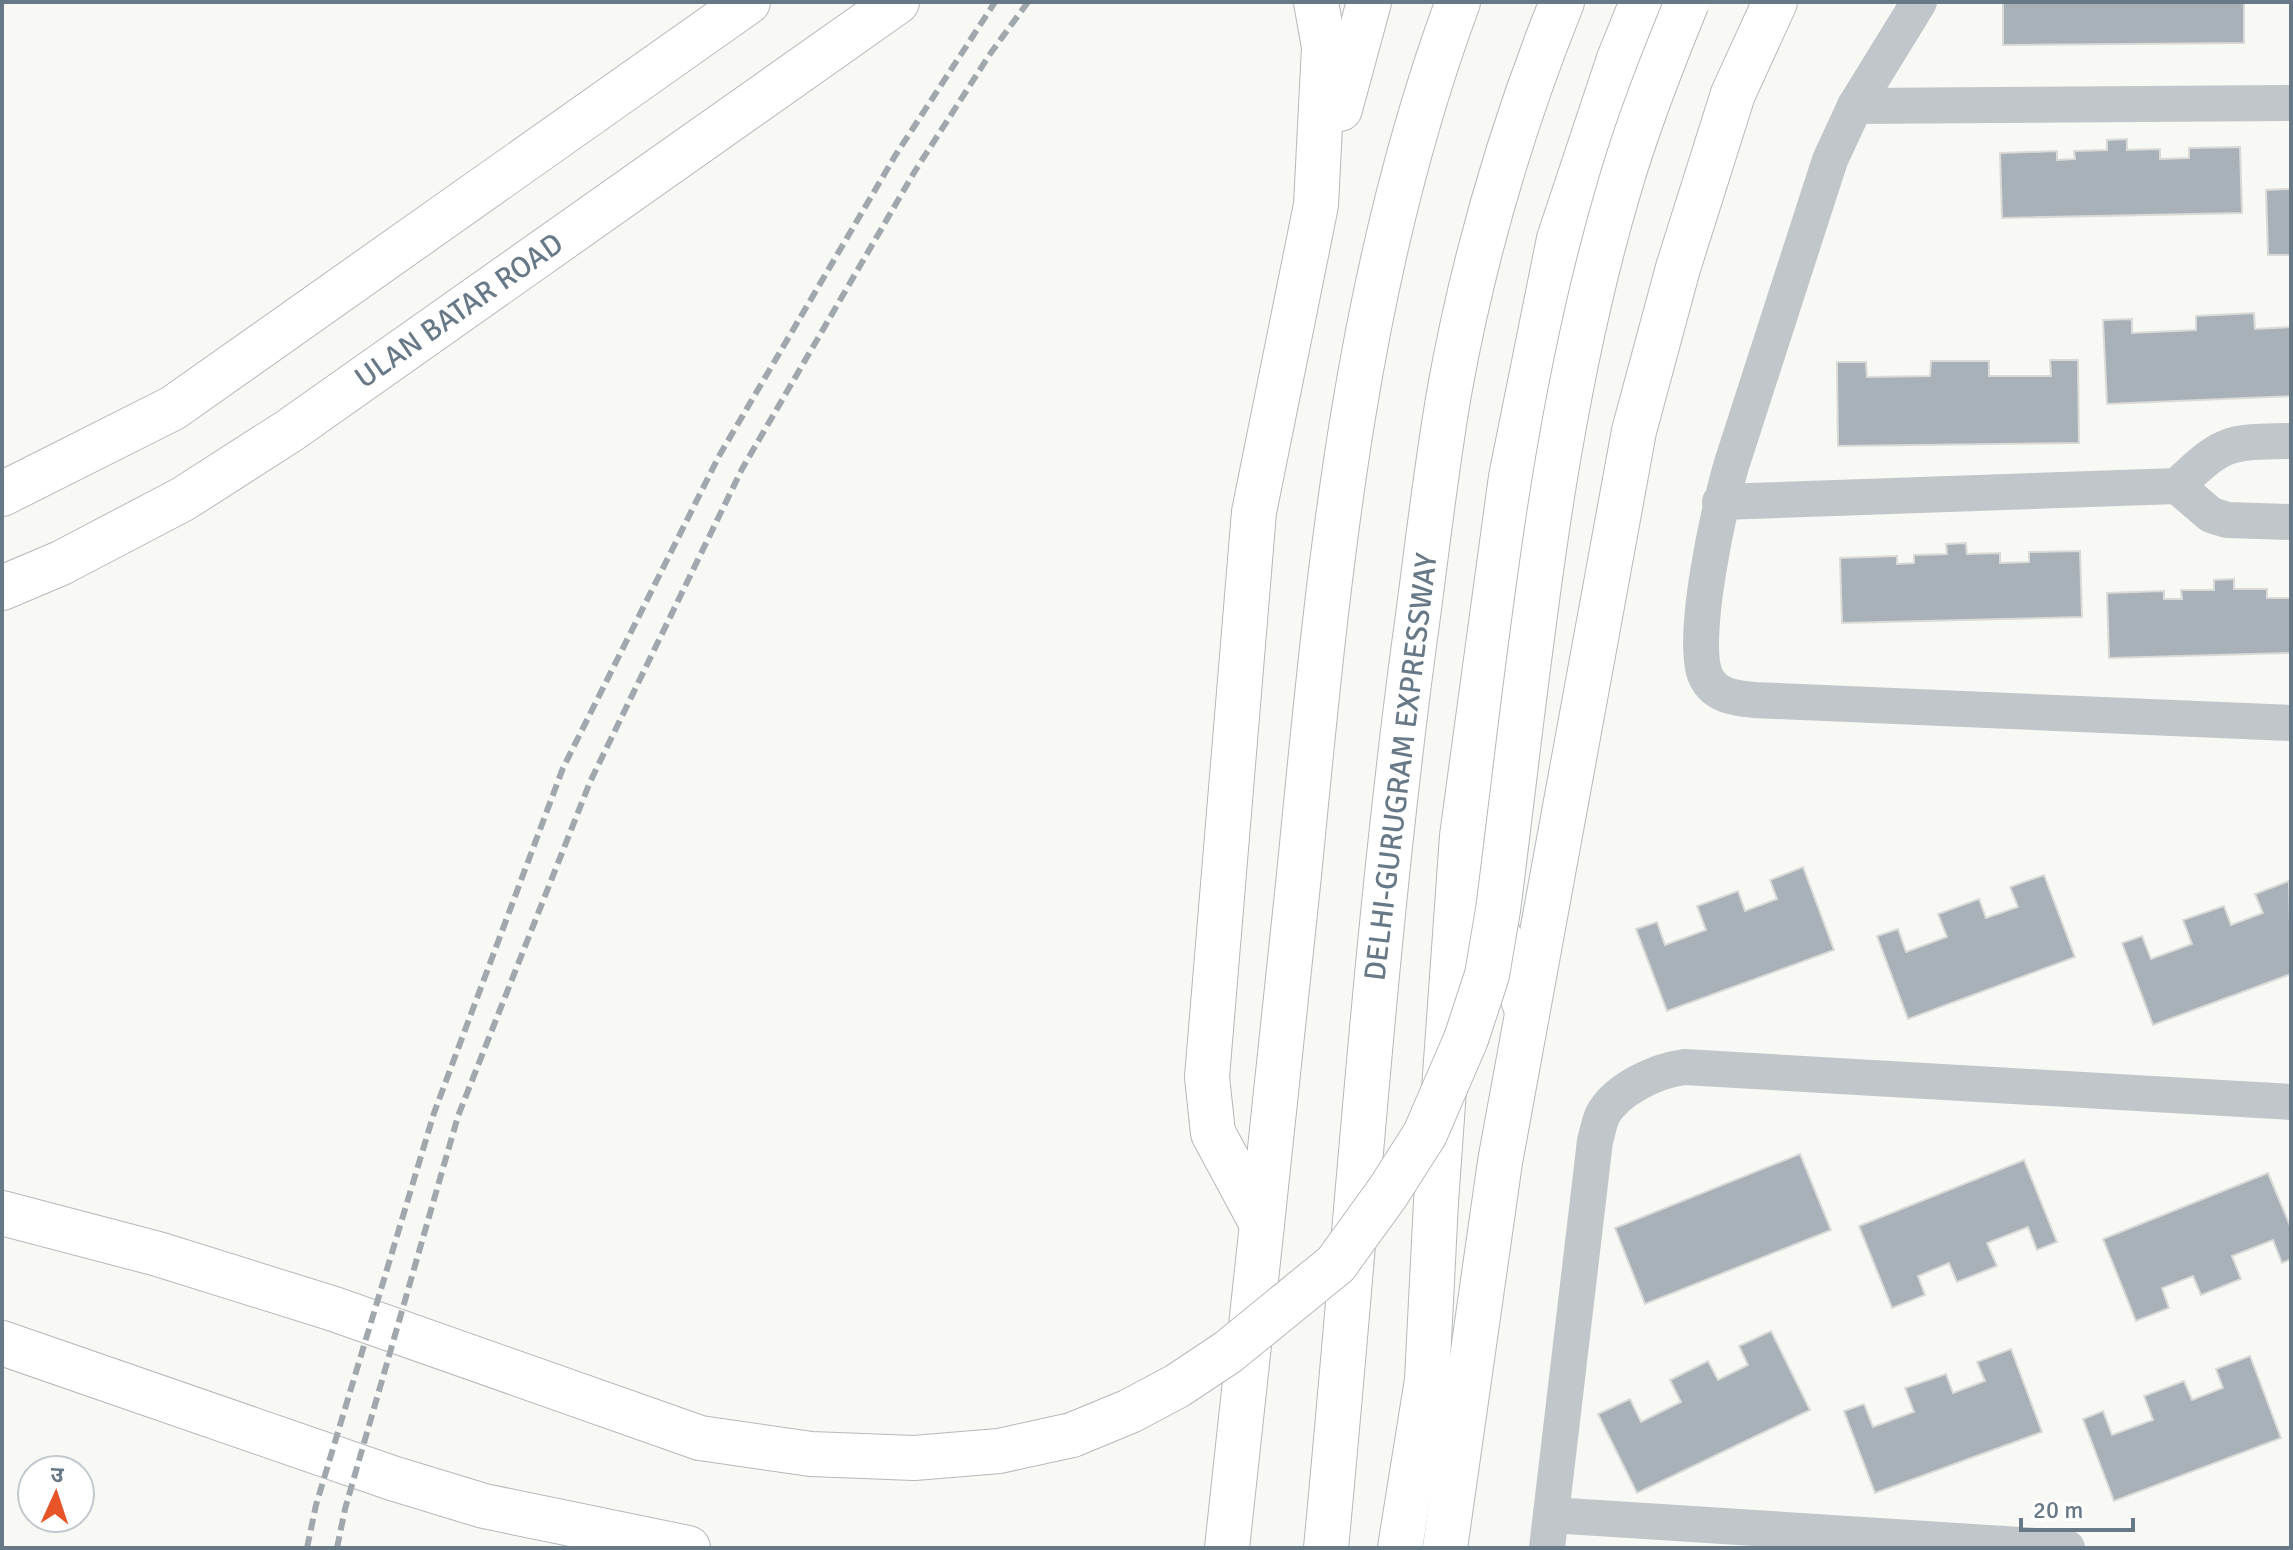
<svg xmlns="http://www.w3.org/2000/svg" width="2293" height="1550" viewBox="0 0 2293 1550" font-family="Signika,'Noto Sans Devanagari',sans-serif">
<rect width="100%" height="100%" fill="#f8f8f5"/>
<!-- building -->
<g fill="#a8b1b7" stroke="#dadad8" stroke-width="2">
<path d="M2003,2H2244V43L2003,45Z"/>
<path d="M2127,139V150L2160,149V159L2189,158V148L2240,147L2242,213L2002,218L2000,153L2057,151V160L2075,159L2074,151L2107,150V140Z"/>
<path d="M2291,189V255H2268L2266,190Z"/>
<path d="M2254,313L2255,329L2291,327V396L2107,404L2103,320L2132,319V333L2196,330V316Z"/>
<path d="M2050,360H2078L2079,443L1838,446L1837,362H1866L1867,377L1930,376L1931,361H1989V376H2051Z"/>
<path d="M1966,543L1967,554L2000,553V563L2029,562V552L2080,551L2082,617L1842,623L1840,558L1897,556V564L1914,563V555L1947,554L1946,544Z"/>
<path d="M2234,579V589H2267V598H2291V653L2109,658L2107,593L2164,591V599H2182L2181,590H2214V580Z"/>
<path d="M1803,867L1834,950L1667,1011L1636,929L1657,922L1665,945L1706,930L1697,906L1738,891L1745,911L1777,899L1770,880Z"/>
<path d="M2044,875L2075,957L1908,1019L1877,936L1898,929L1906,952L1947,937L1938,914L1979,899L1986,918L2018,907L2010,887Z"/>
<path d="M2289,881L2291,974L2153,1025L2122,943L2142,936L2151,959L2192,944L2183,920L2224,906L2231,925L2263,913L2255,894Z"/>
<path d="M1800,1154L1831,1230L1645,1304L1615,1228Z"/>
<path d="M2024,1160L2057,1242L2037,1250L2028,1227L1987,1243L1997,1266L1957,1282L1949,1263L1918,1276L1925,1295L1892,1308L1859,1226Z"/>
<path d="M2268,1173L2291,1228V1259L2282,1263L2273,1240L2232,1256L2241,1279L2201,1295L2193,1276L2162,1288L2169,1308L2136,1321L2103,1239Z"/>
<path d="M1771,1331L1810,1410L1637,1493L1598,1414L1630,1399L1641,1422L1681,1402L1670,1380L1708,1361L1718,1380L1748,1365L1739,1346Z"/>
<path d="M2011,1349L2042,1432L1875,1493L1844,1411L1864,1404L1873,1427L1914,1412L1905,1388L1946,1374L1953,1393L1985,1381L1977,1362Z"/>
<path d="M2250,1356L2281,1438L2114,1501L2083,1419L2103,1411L2112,1435L2153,1420L2144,1396L2184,1381L2192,1400L2223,1388L2216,1369Z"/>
</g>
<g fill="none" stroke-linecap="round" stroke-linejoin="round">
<!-- secondary casing -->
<g stroke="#b4babe" stroke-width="46">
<path id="secondary" d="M1445,1548L1500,1162L1634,431L1678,268L1733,94L1775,2"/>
</g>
<!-- primary casing -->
<g stroke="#b5babe" stroke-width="46">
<g id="primary">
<path d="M2,494L173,408L748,2"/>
<path d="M2,588L61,563L183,499L289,431L897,2"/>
</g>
</g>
<!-- motorway casing -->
<g stroke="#b5b9bc" stroke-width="46">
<g id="motorway">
<path d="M1340,109L1369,2"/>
<path d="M1488,910L1512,966L1527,1011"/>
<path d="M2,1213L158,1254L334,1309L700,1438L811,1454L914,1458L999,1451L1072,1435"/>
<path d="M1262,1224L1213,1133L1207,1077L1254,512L1316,205L1324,47L1316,2"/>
<path d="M2,1343L392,1478L484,1506L688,1548"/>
<path d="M1227,1548C1251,1324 1276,1099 1299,875C1328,580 1354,282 1458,2"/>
<path d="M1326,1548C1355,1247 1374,945 1414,645C1426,560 1435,473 1450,388C1474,256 1512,126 1562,2"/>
<path d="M1400,1548L1427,1380L1436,1202L1462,836L1511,477L1559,239L1619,59L1642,2"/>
</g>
</g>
<!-- minor -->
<g stroke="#c1c6ca" stroke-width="36">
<path d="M1919,2L1855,106L1830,160L1732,463C1720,503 1689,642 1706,677C1715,696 1735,698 1754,700L2291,723"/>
<path d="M1855,106L2291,103"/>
<path d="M2177,486L2211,515L2227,520L2291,522"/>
<path d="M1720,502L2177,486C2224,441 2227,442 2291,441"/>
<path d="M1551,1515L2067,1548"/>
<path d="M1547,1548L1595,1141C1597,1134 1599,1124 1602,1116C1616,1089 1656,1071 1684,1067L2291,1102"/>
</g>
<!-- secondary -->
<use href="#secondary" stroke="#fff" stroke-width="44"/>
<!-- primary -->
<use href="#primary" stroke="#fff" stroke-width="44"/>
<!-- motorway -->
<use href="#motorway" stroke="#fff" stroke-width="44"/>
<!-- rail -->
<g stroke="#a0a8ae" stroke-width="6" stroke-dasharray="12 6" stroke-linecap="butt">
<path d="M307,1548L316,1505L434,1113L563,768L719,456L895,156L995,2"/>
<path d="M337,1548L345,1509L458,1116L590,782L742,469L915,171L990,54L1028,2"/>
</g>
<!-- motorway-bridge casing -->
<g stroke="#b5b9bc" stroke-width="46" stroke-linecap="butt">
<path id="motorway-bridge" d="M1072,1435L1130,1411L1177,1386L1228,1352L1336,1264L1388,1192L1425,1134L1466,1039L1487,975L1498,910C1529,670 1550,422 1619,189C1637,126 1662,63 1687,2"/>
</g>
<!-- motorway-bridge -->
<use href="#motorway-bridge" stroke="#fff" stroke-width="44"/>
</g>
<g text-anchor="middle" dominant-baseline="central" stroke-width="8" stroke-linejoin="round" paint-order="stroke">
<!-- street labels -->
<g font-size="30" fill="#677987" stroke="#fff">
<text transform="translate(459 311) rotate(-35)">ULAN BATAR ROAD</text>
<text transform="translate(1401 767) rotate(-83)">DELHI-GURUGRAM EXPRESSWAY</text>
</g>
</g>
<!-- border -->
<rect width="2293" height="1550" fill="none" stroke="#677987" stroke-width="8"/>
<!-- north arrow -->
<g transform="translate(56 1494) rotate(3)"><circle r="38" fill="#ffffff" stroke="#c2c9cf" stroke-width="2"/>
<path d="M0-6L14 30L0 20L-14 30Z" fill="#e75427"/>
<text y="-12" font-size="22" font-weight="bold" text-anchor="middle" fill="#677987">उ</text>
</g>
<!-- scale -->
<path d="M2021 1518v12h112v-12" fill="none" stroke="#677987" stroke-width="4"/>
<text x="2033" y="1518" font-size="24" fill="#677987" stroke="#ffffff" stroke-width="6" paint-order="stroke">20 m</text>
</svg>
